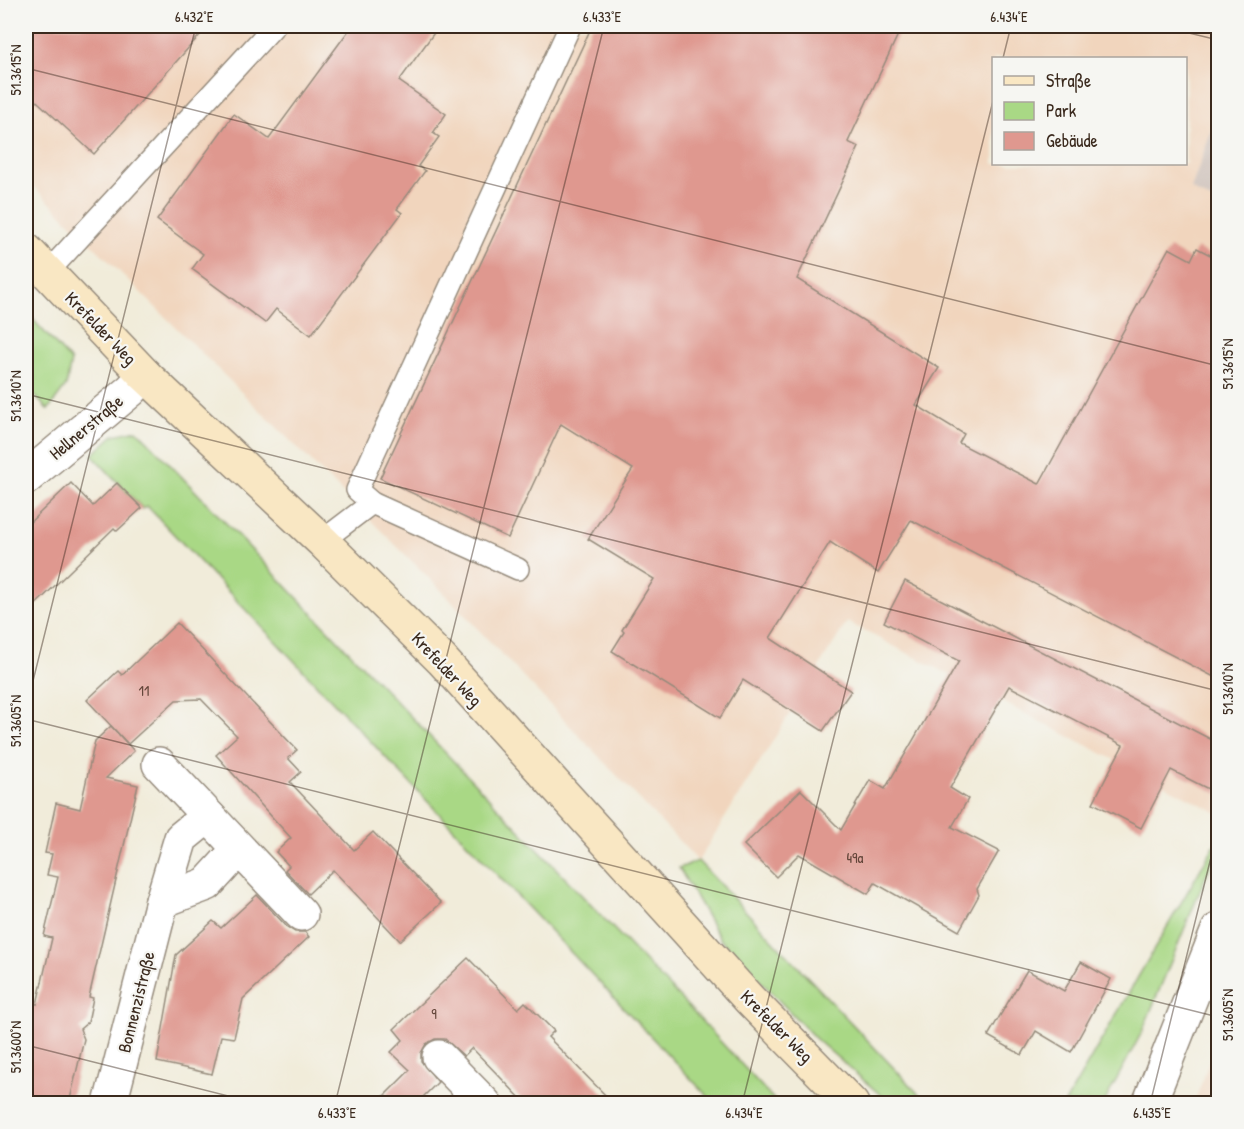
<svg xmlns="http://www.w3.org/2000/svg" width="1244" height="1129" viewBox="0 0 1244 1129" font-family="'Patrick Hand',sans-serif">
<rect width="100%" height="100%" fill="#f6f6f2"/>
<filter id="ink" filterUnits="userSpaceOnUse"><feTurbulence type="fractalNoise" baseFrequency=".0167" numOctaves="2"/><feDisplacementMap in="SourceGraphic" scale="12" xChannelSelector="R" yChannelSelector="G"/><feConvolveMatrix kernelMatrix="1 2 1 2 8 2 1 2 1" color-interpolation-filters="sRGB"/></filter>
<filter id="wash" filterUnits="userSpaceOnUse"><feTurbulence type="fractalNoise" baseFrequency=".008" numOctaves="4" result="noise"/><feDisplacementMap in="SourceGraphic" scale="24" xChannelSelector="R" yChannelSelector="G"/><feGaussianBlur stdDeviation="1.35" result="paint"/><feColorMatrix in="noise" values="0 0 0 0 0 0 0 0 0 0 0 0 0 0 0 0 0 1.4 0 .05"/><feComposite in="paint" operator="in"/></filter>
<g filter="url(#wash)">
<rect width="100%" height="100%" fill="#f1ecda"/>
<!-- built -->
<g fill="#f1d5bd" fill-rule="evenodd">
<path d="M26,26H1218V111L1191,189L1218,204V813L847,622L698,861L439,588L26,179ZM994,58H1186V164H994Z"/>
<path d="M1218,1036V1103H1194L1195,1101Z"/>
</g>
<!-- industrial -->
<path fill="#cec1ba" d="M1218,111V204L1191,189Z"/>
<!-- green -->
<g fill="#a9d885" stroke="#728152" stroke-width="1.5">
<path d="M26,312L71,361L66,386L48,410L26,386Z"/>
<path d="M137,430L697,1016L777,1103H714L147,506L143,509L92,455L114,435Z"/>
<path d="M1218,839V847L1142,1032L1104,1103H1065Z"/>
<path d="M698,861L927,1103H890L817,1040L720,939L679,868Z"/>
</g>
<g id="blocks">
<!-- building -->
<g fill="#df988f">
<path d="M26,26H208L94,154L26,91Z"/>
<path d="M352,26H439L399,81L446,114L433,133L439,137L418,166L425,171L397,209L402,213L311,335L276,309L265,323L192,269L203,254L157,220L234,114L269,139Z"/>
<path d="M592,26H902L848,142L859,147L797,279L939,368L916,405L964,434L959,443L1039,484L1169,248L1191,260L1197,248L1218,259V679L911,520L878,573L830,542L770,638L851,691L823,731L743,680L720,718L612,651L624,632L622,630L654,579L588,539L633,469L561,424L508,538L380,478Z"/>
<path d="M71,483L93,506L117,483L142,508L117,531L114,528L26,614V526Z"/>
<path d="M905,581L1218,743V794L1171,770L1141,828L1093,803L1123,745L1009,686L950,788L968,799L952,827L999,851L977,889L979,895L959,931L875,883L868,894L799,854L776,877L744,845L801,790L841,830L870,780L885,789L959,661L884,622Z"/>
<path d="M177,623L297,750L288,758L301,772L290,782L354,850L373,832L441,903L400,941L333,870L308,894L285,870L289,866L276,852L291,838L216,755L237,736L201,699L176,700L128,744L87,700L118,671L122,675Z"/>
<path d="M111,726L134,751L106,778L138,785L89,997L93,998L88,1022L80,1029L84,1039L69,1104H26V1033L32,1003L37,1004L52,938L44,936L58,877L47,875L52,854L45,853L56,803L80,809L95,741Z"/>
<path d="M257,895L287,927L295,932H305L309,937L243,999L234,1038L221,1036L212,1074L157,1062L176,955L213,921L221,928Z"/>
<path d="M468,958L518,1009L525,1002L554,1031L548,1037L614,1104H526L472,1048L464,1056L445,1039H435L426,1044L421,1053V1061L438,1082L416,1104H376L410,1070L391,1052L403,1040L394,1029Z"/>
<path d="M1081,962L1111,979L1071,1052L1036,1031L1022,1055L988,1036L1027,970L1064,991Z"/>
</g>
</g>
</g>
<g filter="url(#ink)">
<use href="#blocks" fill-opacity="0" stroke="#968b7c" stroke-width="1.5"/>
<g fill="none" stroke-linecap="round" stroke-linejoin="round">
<!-- lane casing -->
<g stroke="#968b7c" stroke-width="24">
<g id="lane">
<path d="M47,273L274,26"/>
<path d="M372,503L357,490L570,26"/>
<path d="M322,541L372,503L518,569"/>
</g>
</g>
<!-- street casing -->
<g stroke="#968b7c" stroke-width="36">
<g id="street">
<path d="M26,478L131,390L145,375"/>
<path d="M159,764L301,914"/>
<path d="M162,901L207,884L239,849"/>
<path d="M439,1057L485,1104"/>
<path d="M110,1104L162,901L181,838L208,816"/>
<path d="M1149,1104L1218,930"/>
</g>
</g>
<!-- secondary casing -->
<g stroke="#968b7c" stroke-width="36">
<path id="secondary" d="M26,250L145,375L322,541L442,660L750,1000L852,1104"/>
</g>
<!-- lane -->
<use href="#lane" stroke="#fff" stroke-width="21"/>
<!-- street -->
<use href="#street" stroke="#fff" stroke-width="33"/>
<!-- secondary -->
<use href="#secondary" stroke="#f9e7c3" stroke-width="33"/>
</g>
</g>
<!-- ticks -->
<path fill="none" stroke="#3b2a1e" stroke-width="1.5" stroke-opacity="0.45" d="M1160,26L1218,40M1003,58L1011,26M26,68L1218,366M26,394L1218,691M26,709L196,26M26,719L1218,1017M26,1045L260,1104M335,1104L604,26M742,1104L994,97M1150,1104L1218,829"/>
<g text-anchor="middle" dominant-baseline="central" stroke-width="4.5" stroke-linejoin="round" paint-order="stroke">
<!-- number labels -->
<g font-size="15" fill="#64463a">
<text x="144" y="690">11</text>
<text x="855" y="857">49a</text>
<text x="434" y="1013">9</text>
</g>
<!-- street labels -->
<g font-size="18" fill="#3b2a1e" stroke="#f6f6f2">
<text transform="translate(101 328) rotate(46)">Krefelder Weg</text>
<text transform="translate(86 427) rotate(-40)">Hellnerstraße</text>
<text transform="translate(447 669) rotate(47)">Krefelder Weg</text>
<text transform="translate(136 1002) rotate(-76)">Bonnenzistraße</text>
<text transform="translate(777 1026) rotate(45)">Krefelder Weg</text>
</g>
</g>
<!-- margin -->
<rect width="1244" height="1129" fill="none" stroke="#f6f6f2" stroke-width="66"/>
<!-- legend -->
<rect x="992" y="57" width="195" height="108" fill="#f6f6f2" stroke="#aba49d" stroke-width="1.5"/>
<rect x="1004" y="76" width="30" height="9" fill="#f9e7c3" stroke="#aba49d" stroke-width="1.5"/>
<text x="1046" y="87" font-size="18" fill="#3b2a1e">Straße</text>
<rect x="1004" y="102" width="30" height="18" fill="#a9d885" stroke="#aba49d" stroke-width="1.5"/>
<text x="1046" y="117" font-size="18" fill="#3b2a1e">Park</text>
<rect x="1004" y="132" width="30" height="18" fill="#df988f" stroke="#aba49d" stroke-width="1.5"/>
<text x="1046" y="147" font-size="18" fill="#3b2a1e">Gebäude</text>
<rect x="33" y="33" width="1178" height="1063" fill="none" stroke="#3b2a1e" stroke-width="2"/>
<g font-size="15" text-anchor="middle" fill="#3b2a1e">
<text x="194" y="22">6.432°E</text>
<text x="602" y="22">6.433°E</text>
<text x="1009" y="22">6.434°E</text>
<text transform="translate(16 70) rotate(-90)" y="5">51.3615°N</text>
<text transform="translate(1228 364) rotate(-90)" y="5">51.3615°N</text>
<text transform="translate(16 396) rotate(-90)" y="5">51.3610°N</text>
<text transform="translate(1228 689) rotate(-90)" y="5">51.3610°N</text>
<text transform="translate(16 721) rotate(-90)" y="5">51.3605°N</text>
<text transform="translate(1228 1015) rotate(-90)" y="5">51.3605°N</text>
<text transform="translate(16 1047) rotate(-90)" y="5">51.3600°N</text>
<text x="337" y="1118">6.433°E</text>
<text x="744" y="1118">6.434°E</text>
<text x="1152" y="1118">6.435°E</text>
</g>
</svg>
